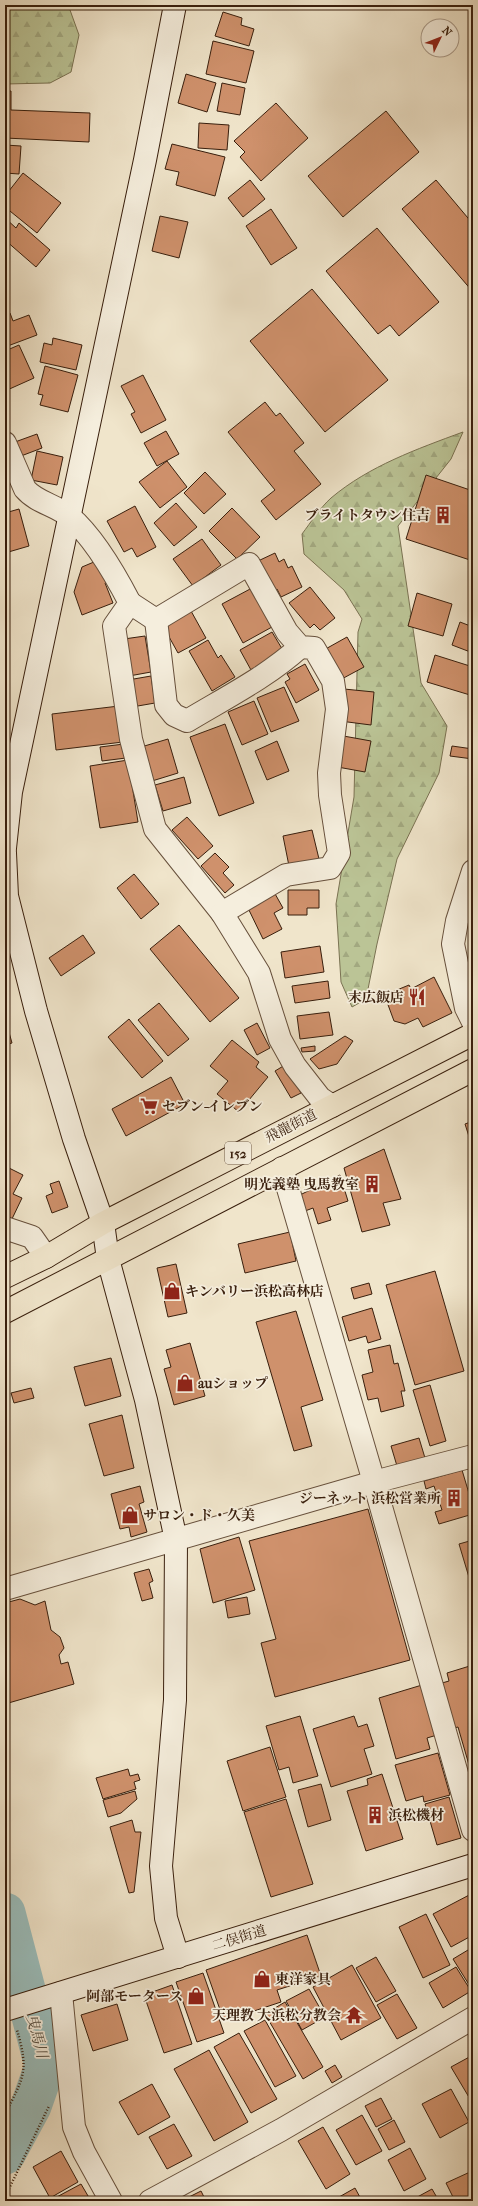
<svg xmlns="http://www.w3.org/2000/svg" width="478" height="2206" viewBox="0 0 478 2206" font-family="'IM FELL French Canon','Noto Serif JP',serif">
<defs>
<pattern id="forest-firs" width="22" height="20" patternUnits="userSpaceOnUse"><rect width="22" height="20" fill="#bbc496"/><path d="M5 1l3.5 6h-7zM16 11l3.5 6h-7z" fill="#a2a880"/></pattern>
</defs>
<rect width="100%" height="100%" fill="#f0e5cb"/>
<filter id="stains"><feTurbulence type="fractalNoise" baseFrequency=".005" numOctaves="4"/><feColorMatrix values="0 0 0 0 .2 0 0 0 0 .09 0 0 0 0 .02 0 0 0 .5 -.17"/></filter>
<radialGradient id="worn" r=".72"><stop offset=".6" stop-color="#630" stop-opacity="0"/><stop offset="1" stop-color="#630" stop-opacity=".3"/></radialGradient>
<!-- forest -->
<g fill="url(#forest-firs)" stroke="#7a7252">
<path d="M5,5H70V10L79,35L71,72L50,83L5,84Z"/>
<path d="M463,432L451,459L398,526L421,683L447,726L439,773L397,859L377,944L366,999L352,1007L341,982L336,904L354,797L358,632L362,619L344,590L304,554L302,534C311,522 320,508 331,498C369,466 417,449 463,432Z"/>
</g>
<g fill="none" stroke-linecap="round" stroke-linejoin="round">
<!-- river -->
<path stroke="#9bbebc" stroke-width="41" d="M5,1913L45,2066L31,2106L5,2154"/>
</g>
<!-- building -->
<g fill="#cf916c" stroke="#391f0d">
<path d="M223,12L242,18L241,25L254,29L249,46L215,36Z"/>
<path d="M213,41L254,51L246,83L206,74Z"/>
<path d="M186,74L216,83L207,112L178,103Z"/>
<path d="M222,83L245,88L240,115L217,111Z"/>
<path d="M5,91H11V110L90,113L89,142L5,138Z"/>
<path d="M276,103L308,138L261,181L240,157L245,152L234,141Z"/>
<path d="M386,111L419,152L343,217L308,176Z"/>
<path d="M199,123L229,125L227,150L198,148Z"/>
<path d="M172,144L225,157L215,196L176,185L179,172L165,169Z"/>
<path d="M5,145L21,146L19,174L5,173Z"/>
<path d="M23,173L61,203L37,233L5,207V196Z"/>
<path d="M250,180L265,199L243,217L228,198Z"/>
<path d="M436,180L473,224V292L402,209Z"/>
<path d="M271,209L297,248L271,265L246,226Z"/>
<path d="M160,216L188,222L179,258L152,251Z"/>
<path d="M5,218L16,228L19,223L50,250L36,267L5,240Z"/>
<path d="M377,228L439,302L399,336L390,325L378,334L326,271Z"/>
<path d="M312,289L388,380L325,432L250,341Z"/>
<path d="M10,313L13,321L29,315L37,335L5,347V314Z"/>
<path d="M53,338L82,345L76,370L40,362L44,343L52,345Z"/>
<path d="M19,345L34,378L5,391V351Z"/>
<path d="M45,366L78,375L68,412L40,405L43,395L38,394Z"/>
<path d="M143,375L166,420L141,433L131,414L135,412L121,386Z"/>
<path d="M265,402L276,416L280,413L304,443L294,451L321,484L276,520L261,501L275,490L228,432Z"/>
<path d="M166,431L179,454L157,466L144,443Z"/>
<path d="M37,434L42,448L21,456L15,442Z"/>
<path d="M37,451L63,457L57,485L31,480Z"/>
<path d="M167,461L187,487L160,508L139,482Z"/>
<path d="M205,472L226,494L204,514L184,493Z"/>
<path d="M426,475L473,491V561L406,539Z"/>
<path d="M176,503L197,527L174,546L154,523Z"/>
<path d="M135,506L156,547L137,557L132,548L124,552L107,521Z"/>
<path d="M232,508L260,537L237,559L209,531Z"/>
<path d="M19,509L29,546L5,553V513Z"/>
<path d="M202,539L221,565L193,586L173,559Z"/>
<path d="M275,553L279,562L284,559L288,568L292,566L302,587L281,597L277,589L272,593L258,561Z"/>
<path d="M101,559L110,581L105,583L113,603L82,615L74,592L82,567Z"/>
<path d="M310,587L335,618L320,630L314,624L310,628L289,603Z"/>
<path d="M252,588L272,627L243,643L222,604Z"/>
<path d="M417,593L452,604L443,636L408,626Z"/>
<path d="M191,611L206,638L178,653L163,626Z"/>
<path d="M460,622L473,627V653L452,645Z"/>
<path d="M272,632L284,652L251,670L240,650Z"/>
<path d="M145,636L151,672L129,676L124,639Z"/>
<path d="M347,637L364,667L338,681L322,651Z"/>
<path d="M208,640L218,658L221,655L235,677L212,691L189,651Z"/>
<path d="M435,655L473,667V684L470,695L427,682Z"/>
<path d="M305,664L319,690L296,703L285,682L290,679L287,674Z"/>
<path d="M151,676L155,703L132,707L128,680Z"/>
<path d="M284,687L299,721L271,732L257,698Z"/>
<path d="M344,689L374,692L371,725L340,721Z"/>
<path d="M254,701L268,734L242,745L228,712Z"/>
<path d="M119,706L123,742L56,750L52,714Z"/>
<path d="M225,724L254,803L219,816L190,737Z"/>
<path d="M338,735L371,741L365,772L332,766Z"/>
<path d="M168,739L178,773L152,781L141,747Z"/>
<path d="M277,741L289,771L267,780L255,751Z"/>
<path d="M124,744L126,758L102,761L100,747Z"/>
<path d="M452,746L473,749V759L450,756Z"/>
<path d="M128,760L138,822L100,828L90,766Z"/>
<path d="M184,777L191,803L163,811L155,785Z"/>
<path d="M187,817L213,846L198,859L172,830Z"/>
<path d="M312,830L319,859L289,866L283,836Z"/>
<path d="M215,853L229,867L223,873L234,885L225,893L201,866Z"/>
<path d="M134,874L159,904L141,919L117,888Z"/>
<path d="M288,890H319V908H307V915H288Z"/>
<path d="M274,892L283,908L274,913L282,929L263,939L247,906Z"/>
<path d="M179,925L239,998L210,1022L150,949Z"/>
<path d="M83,935L95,953L61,976L49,958Z"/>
<path d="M320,946L324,972L285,978L281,952Z"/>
<path d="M434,977L452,1013L423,1027L418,1018L405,1024L394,1021L387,1002L392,992L409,985L411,989Z"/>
<path d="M328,981L330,998L295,1003L292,986Z"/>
<path d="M159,1003L189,1039L168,1056L138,1020Z"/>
<path d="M329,1012L333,1035L300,1039L297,1016Z"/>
<path d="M5,1018L12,1043L5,1045Z"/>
<path d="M129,1019L163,1061L142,1078L108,1037Z"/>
<path d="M257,1023L270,1048L257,1055L244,1030Z"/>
<path d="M345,1036L353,1041L337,1064L319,1069L310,1059Z"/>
<path d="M232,1040L259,1062L256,1067L268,1077L239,1112L217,1094L228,1081L210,1066Z"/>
<path d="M315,1046V1051L302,1052L301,1048Z"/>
<path d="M285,1065L301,1093L291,1098L275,1071Z"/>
<path d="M171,1077L185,1104L126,1136L112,1109Z"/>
<path d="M473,1121V1146H472L465,1124Z"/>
<path d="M384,1149L401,1199L383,1203L390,1225L362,1232L344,1168Z"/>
<path d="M5,1166L23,1175L13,1194L22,1198L11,1221L5,1218Z"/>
<path d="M340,1175L348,1201L327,1208L331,1220L318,1224L313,1208L305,1211L300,1195Z"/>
<path d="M59,1181L68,1207L52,1213L46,1196L53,1193L50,1184Z"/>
<path d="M290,1232L296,1261L245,1273L238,1244Z"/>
<path d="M176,1264L187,1313L168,1317L157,1268Z"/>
<path d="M435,1271L464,1371L415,1385L386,1285Z"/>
<path d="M369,1283L372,1294L354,1299L351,1288Z"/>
<path d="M372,1308L381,1339L368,1343L366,1336L349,1341L342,1317Z"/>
<path d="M296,1311L323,1400L301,1407L312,1446L294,1451L256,1322Z"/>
<path d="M190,1343L205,1396L174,1405L164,1369L171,1367L166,1350Z"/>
<path d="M390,1345L394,1364L398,1363L405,1391H401L404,1406L381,1412L378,1398L368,1400L362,1375L373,1372L368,1350Z"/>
<path d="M111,1358L121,1396L85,1406L74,1367Z"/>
<path d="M430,1385L446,1441L430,1446L413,1390Z"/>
<path d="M31,1388L34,1398L14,1403L11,1393Z"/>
<path d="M122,1415L134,1468L104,1476L89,1424Z"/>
<path d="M419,1438L425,1458L397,1466L391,1446Z"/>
<path d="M473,1467V1486L468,1468Z"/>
<path d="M462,1470L473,1507V1514L439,1524L435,1512L442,1510L434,1486L426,1489L424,1481Z"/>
<path d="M140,1486L144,1502L139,1504L147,1532L131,1537L129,1527L120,1529L111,1494Z"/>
<path d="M368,1509L410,1660L275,1697L261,1643L276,1639L249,1541Z"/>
<path d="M239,1537L255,1590L213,1603L200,1549Z"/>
<path d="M473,1540V1583L471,1584L459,1544Z"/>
<path d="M149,1569L153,1581L149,1583L153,1598L142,1601L134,1573Z"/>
<path d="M247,1597L250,1614L228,1618L225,1601Z"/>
<path d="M20,1599L35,1605L45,1601L51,1630L60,1637L64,1648L59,1655L61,1664L68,1662L74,1684L5,1704V1603Z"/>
<path d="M473,1665V1764L469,1765L458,1727L454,1728L442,1683L449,1681L447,1673Z"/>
<path d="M422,1685L437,1735L427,1738L430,1749L396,1759L379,1698Z"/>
<path d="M300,1716L318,1776L293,1783L289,1767L279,1770L266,1726Z"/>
<path d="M354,1716L358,1727L367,1724L374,1746L364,1749L372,1774L331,1787L313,1729Z"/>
<path d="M270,1747L286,1797L243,1811L227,1761Z"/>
<path d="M438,1753L450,1795L424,1802L423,1796L406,1801L395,1765Z"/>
<path d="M128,1769L130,1776L138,1774L140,1780L134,1782L136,1789L103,1799L96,1778Z"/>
<path d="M382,1774L403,1839L366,1851L347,1791L368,1785L367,1779Z"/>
<path d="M321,1784L331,1820L308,1827L298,1790Z"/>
<path d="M135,1791L137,1799L121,1813L108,1817L103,1800Z"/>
<path d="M449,1797L461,1838L437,1845L425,1804Z"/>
<path d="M286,1799L313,1884L271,1897L244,1812Z"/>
<path d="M132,1820L135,1832H141L134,1892L129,1893L110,1827Z"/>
<path d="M473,1893V1935L451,1947L433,1914Z"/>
<path d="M426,1914L450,1965L423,1978L399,1927Z"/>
<path d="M307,1935L321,1976L277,1990L281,2002L224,2021L206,1970Z"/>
<path d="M473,1947V1991L453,1959Z"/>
<path d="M376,1957L396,1991L376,2002L356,1968Z"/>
<path d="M352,1965L381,2018L341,2040L313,1987Z"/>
<path d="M456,1967L471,1991L443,2008L429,1983Z"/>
<path d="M203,1973L224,2033L197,2042L176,1982Z"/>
<path d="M172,1985L192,2044L164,2053L144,1995Z"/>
<path d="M309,1989L325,2017L302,2030L286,2001Z"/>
<path d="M397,1994L417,2028L397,2039L377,2005Z"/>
<path d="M285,2002L323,2067L303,2079L265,2014Z"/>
<path d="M117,2004L128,2040L93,2051L81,2015Z"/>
<path d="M265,2020L296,2076L275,2087L244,2031Z"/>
<path d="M239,2033L277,2099L251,2113L214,2047Z"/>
<path d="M209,2050L248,2122L214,2141L174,2069Z"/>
<path d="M473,2055V2104L451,2067Z"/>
<path d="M335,2065L342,2077L332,2083L325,2071Z"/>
<path d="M152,2084L170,2117L138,2135L119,2102Z"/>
<path d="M451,2089L469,2122L440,2138L422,2104Z"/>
<path d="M381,2098L392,2119L376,2127L365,2106Z"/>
<path d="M362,2115L382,2151L356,2165L336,2130Z"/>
<path d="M394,2120L405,2142L389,2150L378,2129Z"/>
<path d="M174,2124L192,2156L167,2169L149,2137Z"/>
<path d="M323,2127L350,2174L326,2189L298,2141Z"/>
<path d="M410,2148L426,2179L404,2191L388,2160Z"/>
<path d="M61,2151L78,2182L50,2198L33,2167Z"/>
<path d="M470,2172L473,2178V2201H455L446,2183Z"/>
<path d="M81,2184L91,2201H54L53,2199Z"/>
<path d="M355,2188L362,2201H332Z"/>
<path d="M432,2189L439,2201H410Z"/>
<path d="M201,2191L206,2201H181Z"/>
</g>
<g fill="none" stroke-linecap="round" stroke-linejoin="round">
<!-- street casing -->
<g stroke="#67503c" stroke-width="24">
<g id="street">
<path d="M5,443L25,489C36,502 55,505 69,516C94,537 115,574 130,603L114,626L131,739L155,829L222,913L259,973L280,1039L295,1066L320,1098L332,1106"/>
<path d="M130,603L156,620L249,564L287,632L300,647L314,648L333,681L337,709L329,773L330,795L339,853L330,868L286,875L222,913"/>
<path d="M156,620L166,705L174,715L187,721C225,698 267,677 300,647"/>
<path d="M473,871L457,921L453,944L466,1008L473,1022"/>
<path d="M282,1168L374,1482L473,1830"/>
<path d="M5,1228L32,1237L46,1257"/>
<path d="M5,1589L374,1482L473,1456"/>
<path d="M61,1993L74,2127L84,2152L111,2201"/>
<path d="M150,2201L281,2130L473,2018"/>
</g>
</g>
<!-- secondary casing -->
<g stroke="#391f0d" stroke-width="24">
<g id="secondary">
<path d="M5,848L11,792L145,160L175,5"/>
<path d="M5,853L7,896L36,1011L74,1139L103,1223L108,1259L146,1400L176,1540L175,1700L161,1866L166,1918L178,1957"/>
<path d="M5,2010L473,1865"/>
</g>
</g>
<!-- highway casing -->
<g stroke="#391f0d" stroke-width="24">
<g id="highway">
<path d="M5,1277L46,1257L103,1223L473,1034"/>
<path d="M5,1312L473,1070"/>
</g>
</g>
<!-- path -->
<g stroke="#391f0d" stroke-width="2.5" stroke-dasharray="1 2" stroke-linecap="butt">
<path d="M5,2114C24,2077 29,2071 17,2030"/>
<path d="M5,2197L49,2106"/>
</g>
<!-- street -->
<use href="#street" stroke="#f5eedd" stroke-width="22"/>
<!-- secondary -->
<use href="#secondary" stroke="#f5eedd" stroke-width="22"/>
<!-- highway -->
<use href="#highway" stroke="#f0e5cb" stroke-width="22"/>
</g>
<!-- icons -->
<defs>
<g id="building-bare" transform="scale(1.38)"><path d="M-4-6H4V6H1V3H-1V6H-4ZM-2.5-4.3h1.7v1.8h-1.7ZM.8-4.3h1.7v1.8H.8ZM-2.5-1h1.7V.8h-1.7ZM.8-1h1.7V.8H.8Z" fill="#8f2418" stroke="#f5eedd" stroke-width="2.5" paint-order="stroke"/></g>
<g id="restaurant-bare" transform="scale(1.38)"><path d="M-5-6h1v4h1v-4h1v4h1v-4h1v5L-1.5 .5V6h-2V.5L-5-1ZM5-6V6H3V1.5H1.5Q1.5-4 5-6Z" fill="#8f2418" stroke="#f5eedd" stroke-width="2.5" paint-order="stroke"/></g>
<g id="supermarket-bare" transform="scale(1.38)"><path d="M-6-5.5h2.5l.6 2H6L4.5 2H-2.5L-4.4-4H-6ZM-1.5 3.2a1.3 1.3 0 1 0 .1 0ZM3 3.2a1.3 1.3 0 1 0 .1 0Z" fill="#8f2418" stroke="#f5eedd" stroke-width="2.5" paint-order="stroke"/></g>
<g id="shop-bare" transform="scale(1.38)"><path d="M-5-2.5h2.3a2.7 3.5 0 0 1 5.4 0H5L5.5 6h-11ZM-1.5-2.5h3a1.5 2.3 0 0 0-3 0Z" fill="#8f2418" stroke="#f5eedd" stroke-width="2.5" paint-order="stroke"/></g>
<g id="temple-bare" transform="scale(1.38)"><path d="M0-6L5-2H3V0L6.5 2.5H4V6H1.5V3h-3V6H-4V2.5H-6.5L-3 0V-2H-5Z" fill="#8f2418" stroke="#f5eedd" stroke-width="2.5" paint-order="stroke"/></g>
</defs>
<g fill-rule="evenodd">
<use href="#building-bare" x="443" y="515"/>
<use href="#restaurant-bare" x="417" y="997"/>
<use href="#supermarket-bare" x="149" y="1106"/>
<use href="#building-bare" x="372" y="1184"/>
<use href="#shop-bare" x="172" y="1291"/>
<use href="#shop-bare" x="185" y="1383"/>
<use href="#building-bare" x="454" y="1498"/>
<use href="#shop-bare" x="130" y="1515"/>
<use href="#building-bare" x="375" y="1815"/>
<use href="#shop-bare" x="262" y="1979"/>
<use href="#shop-bare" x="196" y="1996"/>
<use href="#temple-bare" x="354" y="2015"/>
</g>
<g text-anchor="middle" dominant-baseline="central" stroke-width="3.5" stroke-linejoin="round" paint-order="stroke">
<!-- shield labels -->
<rect fill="#f5eedd" stroke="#715d4b" stroke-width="1" x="225" y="1142" width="26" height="22" rx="3"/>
<g font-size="13" font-weight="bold" fill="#391f0d">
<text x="238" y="1153">152</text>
</g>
<!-- poi labels -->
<g font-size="14" font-weight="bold" fill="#391f0d" stroke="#f5eedd" text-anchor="end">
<text x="430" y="515">ブライトタウン住吉</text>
<text x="404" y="997">末広飯店</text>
<text x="162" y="1106" text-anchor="start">セブン-イレブン</text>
<text x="359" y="1184">明光義塾 曳馬教室</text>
<text x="185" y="1291" text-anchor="start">キンバリー浜松高林店</text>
<text x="198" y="1383" text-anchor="start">auショップ</text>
<text x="441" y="1498">ジーネット 浜松営業所</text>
<text x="143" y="1515" text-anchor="start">サロン・ド・久美</text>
<text x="388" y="1815" text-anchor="start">浜松機材</text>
<text x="275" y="1979" text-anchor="start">東洋家具</text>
<text x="183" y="1996">阿部モータース</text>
<text x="341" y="2015">天理教 大浜松分教会</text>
</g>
<!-- street labels -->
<g font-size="14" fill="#391f0d" stroke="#f5eedd">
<text transform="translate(291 1126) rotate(-27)">飛龍街道</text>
<text transform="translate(239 1938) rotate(-17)">二俣街道</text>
</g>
<!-- water labels -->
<g font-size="15" font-style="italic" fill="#564f42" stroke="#f5eedd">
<text transform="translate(37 2036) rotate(75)">曳馬川</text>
</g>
</g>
<!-- margin -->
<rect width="478" height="2206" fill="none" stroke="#f0e5cb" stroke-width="20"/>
<rect x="6" y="6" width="466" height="2194" fill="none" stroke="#391f0d" stroke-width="2"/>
<rect x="10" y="10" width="458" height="2186" fill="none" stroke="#391f0d"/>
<!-- north arrow -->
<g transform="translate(440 38) rotate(47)"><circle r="19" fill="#f5eedd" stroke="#aa9b8a"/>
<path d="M0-3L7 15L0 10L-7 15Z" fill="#8f2418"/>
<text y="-6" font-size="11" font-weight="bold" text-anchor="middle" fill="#391f0d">N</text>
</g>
<rect width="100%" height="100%" filter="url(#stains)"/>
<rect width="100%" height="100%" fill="url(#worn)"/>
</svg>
